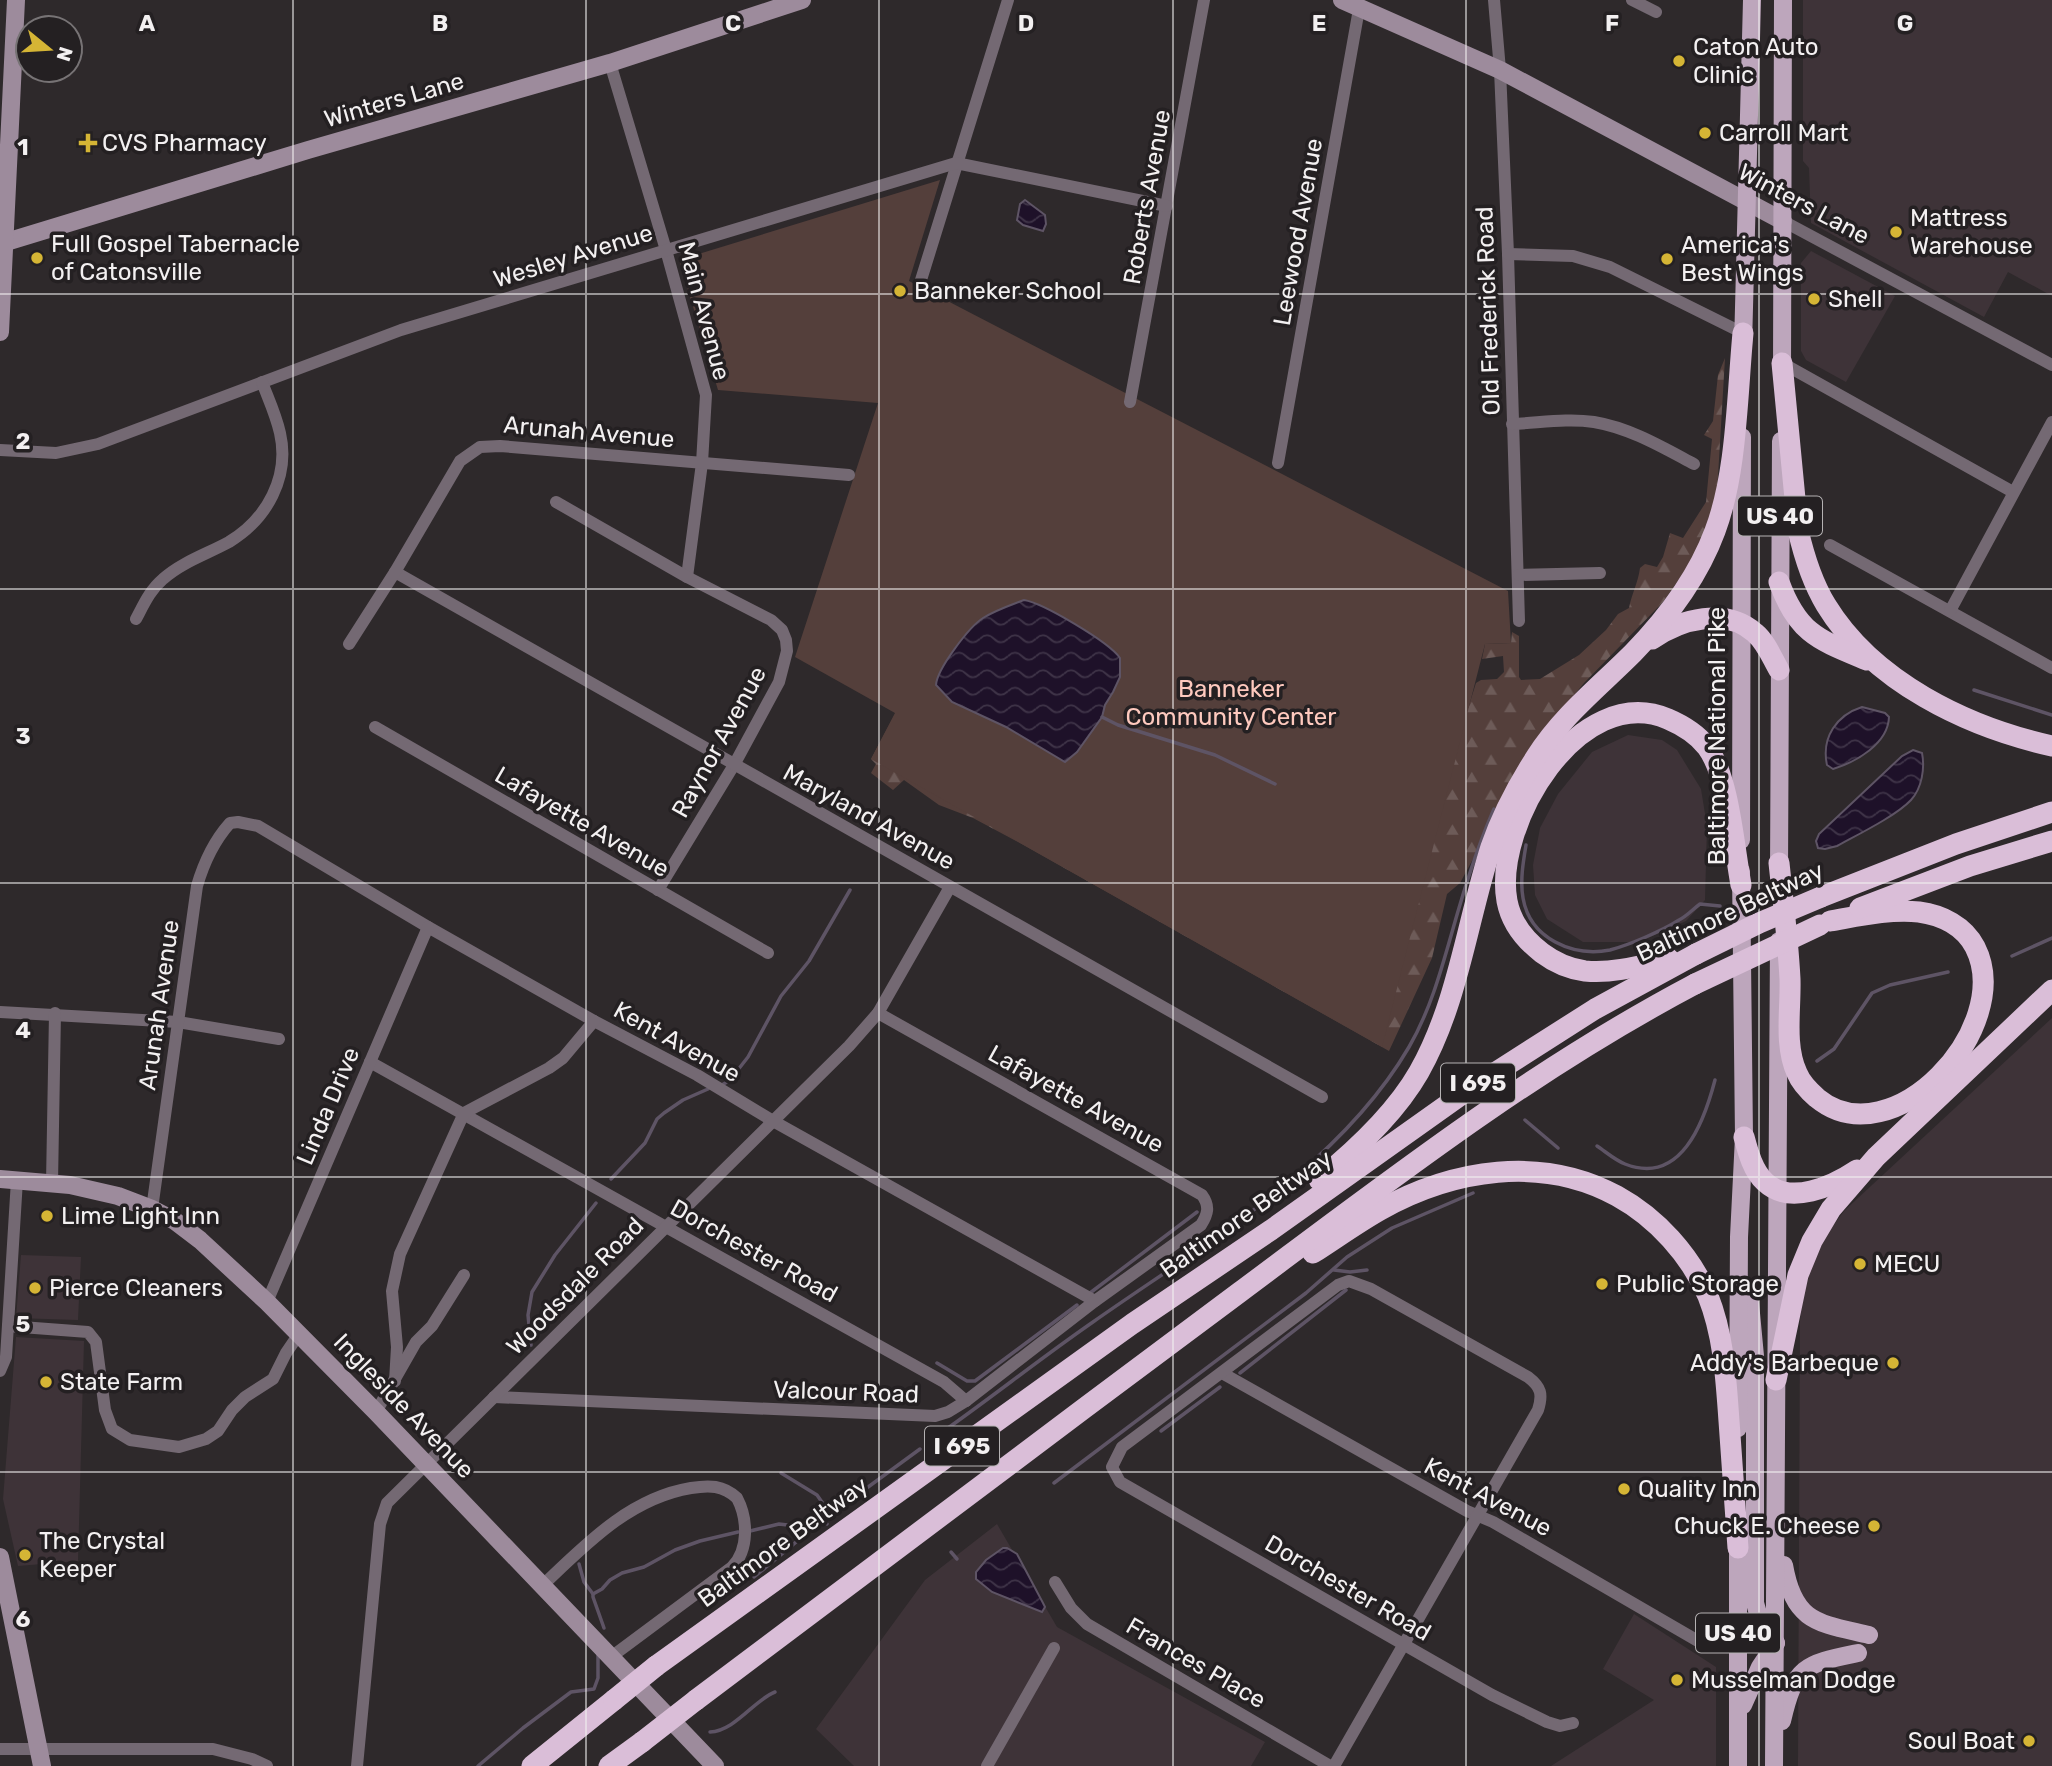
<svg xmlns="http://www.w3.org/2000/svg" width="2052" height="1766" viewBox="0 0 2052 1766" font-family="Rubik,sans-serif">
<defs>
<pattern id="forest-firs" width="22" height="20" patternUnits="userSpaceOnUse" patternTransform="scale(1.75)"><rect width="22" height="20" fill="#543f3b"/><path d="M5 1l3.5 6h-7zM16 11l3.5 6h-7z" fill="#6d5b58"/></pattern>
<pattern id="water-waves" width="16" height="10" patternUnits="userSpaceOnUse" patternTransform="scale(1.75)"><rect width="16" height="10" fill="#1e1129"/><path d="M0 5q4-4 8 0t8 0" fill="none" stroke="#3f3448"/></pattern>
</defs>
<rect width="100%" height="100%" fill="#2e292b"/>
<!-- built -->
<g fill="#3e3338">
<path d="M1803,0H2052V296L2008,272L1984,317L1811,223L1809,168L1803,161Z"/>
<path d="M1811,251L1895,296L1846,382L1806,360L1801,351V263Z"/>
<path d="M1628,735L1662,740L1677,750L1701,789L1707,826L1705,900L1686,921L1639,942H1583L1547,919L1535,895L1533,865L1540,828L1558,794L1592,752Z"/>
<path d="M2052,1018V1766H1798L1800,1321L1803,1293L1813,1262L1827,1234L1844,1211Z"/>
<path d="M21,1255L81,1257L78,1320L16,1318Z"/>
<path d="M16,1337L84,1341L78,1561L18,1566L3,1499Z"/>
<path d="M997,1524L1057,1627L1265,1742L1251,1766H854L816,1729L925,1580Z"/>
<path d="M1634,1614L1716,1667V1766H1551L1654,1700L1603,1669Z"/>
</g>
<!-- forest -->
<path fill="url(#forest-firs)" d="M1725,358L1717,493L1703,545L1663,602L1584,683L1538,739L1460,883L1447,894L1432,958L1389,1051L1020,843L973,818L939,805L904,780L893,790L871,773L876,764L871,759L895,714L1451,763L1476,683L1481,680L1497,679L1504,672L1503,656L1482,659L1485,644L1511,643L1512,632L1519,636V677L1521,680L1540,679L1579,655L1606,630L1618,614L1629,608C1632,593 1638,583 1640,568L1645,564L1657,567L1663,557L1670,533L1683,538L1706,502L1712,439L1704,435L1713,421L1718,375Z"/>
<!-- green -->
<path fill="#543f3b" d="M940,180L909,281L1508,591L1511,643L1485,644L1382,1047L871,759L895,713L795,657L878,403L718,390L679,260Z"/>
<!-- water -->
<g fill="url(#water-waves)" stroke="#5e5465" stroke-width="2">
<path d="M1025,200L1045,215L1046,224L1043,231L1023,225L1017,220L1020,204Z"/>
<path d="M1024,600C1043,603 1109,642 1120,658V677L1113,692L1105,705L1102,717L1077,752L1065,762L1006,727L952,702L936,685C937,669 969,627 983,618C996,610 1011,605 1024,600Z"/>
<path d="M1862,707L1885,713L1889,717C1888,744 1856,762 1833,769L1827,765C1821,737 1837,715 1862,707Z"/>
<path d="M1913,750L1922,753C1925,768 1922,788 1911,800C1896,816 1857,835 1837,846L1825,849L1818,848L1816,841L1819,834L1902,756Z"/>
<path d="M1003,1548H1007L1017,1554L1043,1603L1045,1607L1042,1612L992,1592L976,1579V1572L986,1560Z"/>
</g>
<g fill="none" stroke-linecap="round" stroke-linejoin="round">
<!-- stream -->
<g stroke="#5e5465" stroke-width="3.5">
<path d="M1974,690L2052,715"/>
<path d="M1102,717L1118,725L1215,755L1275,784"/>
<path d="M1526,845C1523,863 1520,881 1523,898C1530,939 1573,957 1610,950C1629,945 1662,931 1679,920C1687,916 1693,909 1700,904L1720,906"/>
<path d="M2012,956L2052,938"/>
<path d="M1817,1061L1834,1049L1872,993L1890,985L1948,972"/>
<path d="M722,1085L730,1080L748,1057L781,996L809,961L850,890"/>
<path d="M1525,1120L1558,1148"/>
<path d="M1597,1146C1606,1152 1615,1160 1625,1164C1681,1186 1704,1122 1715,1080"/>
<path d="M611,1179L645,1143L657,1119L664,1113L683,1100L708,1089"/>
<path d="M1334,1270L1350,1272L1367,1270"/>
<path d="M1090,1293L1197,1212"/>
<path d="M531,1345L528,1315L532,1292L555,1255L596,1203"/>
<path d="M937,1363L967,1381H975L1077,1305"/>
<path d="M1240,1373L1346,1290"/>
<path d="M1161,1431L1220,1387"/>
<path d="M931,1440C986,1402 1038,1360 1093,1322C1204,1244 1339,1167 1409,1047C1434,1004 1445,955 1459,908C1469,874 1480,841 1494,809"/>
<path d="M781,1473L817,1495L831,1515"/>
<path d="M1054,1483L1306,1293L1347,1257L1392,1228L1473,1193"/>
<path d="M750,1531L779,1524L796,1526L817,1519L827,1524"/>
<path d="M951,1552L957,1559"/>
<path d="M579,1564L584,1582L593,1594V1597L604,1628"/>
<path d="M754,1577L819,1523L920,1449"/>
<path d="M593,1594L602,1589L610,1580L622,1573L644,1567L675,1550L700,1541L738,1532"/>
<path d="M710,1732C735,1731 754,1700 775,1692"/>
<path d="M478,1766L523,1728L571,1692L594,1689L598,1678V1655"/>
</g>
<!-- street -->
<g stroke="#746973" stroke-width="12">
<path d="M1494,0L1500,70L1508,254L1519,621"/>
<path d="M1632,0L1656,12"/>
<path d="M610,63L666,250L706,395L702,463L687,577"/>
<path d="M1783,221L2052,365"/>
<path d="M1508,254L1573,256L1610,267L1743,333"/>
<path d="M921,280L1008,0"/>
<path d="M1782,363L2013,492"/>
<path d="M1130,402L1204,0"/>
<path d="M1512,424C1539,423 1567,418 1594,422C1630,428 1662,447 1694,464"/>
<path d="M0,450L56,453L98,444L401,330L956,163L1167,206"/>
<path d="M1278,463L1359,9"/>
<path d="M556,502L687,577L771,620L782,630L786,640L787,651L779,682L734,765L658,890"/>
<path d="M1830,545L2052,668"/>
<path d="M395,572L1322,1097"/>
<path d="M1519,575L1600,573"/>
<path d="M1950,611L2052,422"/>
<path d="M136,619C144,604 150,590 163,579C182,562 207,554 229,542C267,519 290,477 280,433C276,415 268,398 262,382"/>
<path d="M349,644L395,572L460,461L480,447L500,446L849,475"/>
<path d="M375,727L768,953"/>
<path d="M0,1012L178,1022L279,1039"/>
<path d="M370,1062L944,1382L966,1401"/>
<path d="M52,1183L55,1013"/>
<path d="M152,1209L197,886C204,862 213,842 230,823L238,822L258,826L428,927L594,1021L697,1075L773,1121L1095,1301"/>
<path d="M267,1302L428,927"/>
<path d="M8,1326L88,1332L96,1342L105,1410L112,1429L130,1440L179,1447L206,1439L218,1431L232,1410L245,1397L273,1379L286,1353L299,1334"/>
<path d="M0,1371L6,1357L17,1180"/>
<path d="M1222,1373L1467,1511L1493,1522L1698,1641L1738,1646"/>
<path d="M395,1381L397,1347L392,1291L400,1254L464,1113L549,1068L563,1058L594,1021"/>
<path d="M494,1397L935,1416L948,1412L966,1401L1095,1301L1201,1225C1208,1214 1210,1206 1202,1195L878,1013"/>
<path d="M376,1412L416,1342L432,1326L464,1275"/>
<path d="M1055,1582L1071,1608L1087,1624L1330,1766"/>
<path d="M543,1585C586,1544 630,1498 691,1488C709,1485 723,1485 737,1498C748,1519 749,1550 732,1567L611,1657"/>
<path d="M0,1749H213L252,1759L267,1766"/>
<path d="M357,1766L380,1524L387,1503L849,1046L878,1013L950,887"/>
<path d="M987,1766L1054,1648"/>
<path d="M1334,1766C1402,1647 1471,1529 1538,1410C1543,1394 1541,1387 1528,1377L1371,1289L1349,1281L1338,1285L1122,1447L1112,1467L1120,1482L1492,1695L1547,1722L1560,1726L1573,1723"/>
</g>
<!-- secondary -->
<g stroke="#9d8b9c" stroke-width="18">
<path d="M1342,0L1500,70L1783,221"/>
<path d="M0,244L308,150L610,63L802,0"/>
<path d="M0,332L16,0"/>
<path d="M0,1179L70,1185L118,1196L152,1209L175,1221L200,1240L267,1302L376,1412L715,1766"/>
<path d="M0,1557L42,1766"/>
</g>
<!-- primary -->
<g stroke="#bda6bc" stroke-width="18">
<path d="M1743,346L1752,0"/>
<path d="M1782,374L1783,0"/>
<path d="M1741,840L1742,437"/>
<path d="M1779,875L1781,441"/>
<path d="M1749,1292L1755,1356V1603L1759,1617L1776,1643"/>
<path d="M1738,1428L1739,1237L1744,1137L1741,871"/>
<path d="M1784,1565C1794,1623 1818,1623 1869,1635"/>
<path d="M1743,1705L1760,1667L1776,1643"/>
<path d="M1782,1721C1795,1665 1805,1664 1858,1653"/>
<path d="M1738,1766V1536"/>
<path d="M1774,1766L1779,941"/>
</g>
<!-- highway -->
<g stroke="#dabed8" stroke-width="21">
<path d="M1782,363L1798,530C1804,556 1812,582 1826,605C1873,682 1967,727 2052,746"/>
<path d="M1779,582C1798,634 1819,640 1867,660"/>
<path d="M1652,639C1681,619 1726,607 1755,633C1766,642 1772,658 1779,670"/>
<path d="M1779,863C1783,901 1788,940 1790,979C1791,1009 1784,1045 1797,1073C1801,1083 1809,1091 1817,1098C1892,1160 2016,1027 1975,947C1964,926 1942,915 1919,912C1889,909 1859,916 1830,921"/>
<path d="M1821,897L1956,844L2052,812"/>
<path d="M1860,908L1970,866L2052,841"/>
<path d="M1669,959C1643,965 1613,974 1585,971C1570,969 1554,962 1542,953C1525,940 1511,922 1507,901C1493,825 1579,681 1668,719C1682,725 1697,734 1707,747C1729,777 1734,847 1741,885"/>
<path d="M1744,1137C1748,1152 1753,1171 1765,1182C1790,1206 1833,1186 1857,1170"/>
<path d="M1319,1180C1356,1150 1395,1114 1419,1072C1458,1003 1467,922 1491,847C1502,815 1518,785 1536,757C1562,716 1599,687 1633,653C1667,618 1698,577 1715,531C1737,473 1737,396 1743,333"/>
<path d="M1313,1253C1335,1239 1357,1223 1380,1210C1453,1169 1542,1155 1617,1196C1657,1218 1690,1255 1708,1296C1724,1336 1726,1380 1729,1421C1732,1464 1735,1506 1738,1548"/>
<path d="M1776,1380L1798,1275L1812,1241L1831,1209L1876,1157L2052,990"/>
<path d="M656,1666L1132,1324L1271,1230L1468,1090L1595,1009L1696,954"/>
<path d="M696,1700C878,1564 1058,1427 1240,1292C1389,1181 1530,1071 1695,984"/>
<path d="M532,1766L614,1700"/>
<path d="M609,1766L642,1742"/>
</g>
<!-- highway-bridge -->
<g stroke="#dabed8" stroke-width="21">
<path d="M1696,954L1759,923L1821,897"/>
<path d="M1695,984L1820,925"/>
<path d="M614,1700L656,1666"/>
<path d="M642,1742L696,1700"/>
</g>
</g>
<!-- grid -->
<path fill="none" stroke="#f3f0f1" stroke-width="2" stroke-opacity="0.55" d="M293,0V1766M586,0V1766M879,0V1766M1173,0V1766M1466,0V1766M1759,0V1766M0,294H2052M0,589H2052M0,883H2052M0,1177H2052M0,1472H2052"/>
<!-- markers -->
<g fill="#d5b535" stroke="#242022" stroke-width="2.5">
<circle cx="1679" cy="61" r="7"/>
<circle cx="1705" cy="133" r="7"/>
<path d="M84.5 132.5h7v7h7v7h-7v7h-7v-7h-7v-7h7z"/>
<circle cx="1896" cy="232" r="7"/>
<circle cx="37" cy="258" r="7"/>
<circle cx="1667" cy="259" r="7"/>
<circle cx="900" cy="291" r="7"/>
<circle cx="1814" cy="299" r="7"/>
<circle cx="47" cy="1216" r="7"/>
<circle cx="1860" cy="1264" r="7"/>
<circle cx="1602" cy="1284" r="7"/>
<circle cx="35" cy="1288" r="7"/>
<circle cx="1893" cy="1363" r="7"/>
<circle cx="46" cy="1382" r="7"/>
<circle cx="1624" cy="1489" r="7"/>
<circle cx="1874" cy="1526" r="7"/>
<circle cx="25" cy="1555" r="7"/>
<circle cx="1677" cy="1680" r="7"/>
<circle cx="2029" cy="1741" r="7"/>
</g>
<g text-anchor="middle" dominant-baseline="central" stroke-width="7" stroke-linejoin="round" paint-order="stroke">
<!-- shield labels -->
<g fill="#242022" stroke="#b5b2b3" stroke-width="2">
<rect x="1738" y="496.5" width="84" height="39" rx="5"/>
<rect x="1441" y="1063.5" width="74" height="39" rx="5"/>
<rect x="925" y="1426.5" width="74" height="39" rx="5"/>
<rect x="1696" y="1613.5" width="84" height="39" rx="5"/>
</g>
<g font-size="23" font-weight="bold" fill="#f3f0f1">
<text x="1780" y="516">US 40</text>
<text x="1478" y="1083">I 695</text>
<text x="962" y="1446">I 695</text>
<text x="1738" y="1633">US 40</text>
</g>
<!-- poi labels -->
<g font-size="24" fill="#f3f0f1" stroke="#242022" text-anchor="start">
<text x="1693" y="47">Caton Auto<tspan x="1693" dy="28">Clinic</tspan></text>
<text x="1719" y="133">Carroll Mart</text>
<text x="102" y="143">CVS Pharmacy</text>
<text x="1910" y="218">Mattress<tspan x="1910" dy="28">Warehouse</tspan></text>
<text x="51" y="244">Full Gospel Tabernacle<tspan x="51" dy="28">of Catonsville</tspan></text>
<text x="1681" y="245">America's<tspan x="1681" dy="28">Best Wings</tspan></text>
<text x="914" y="291">Banneker School</text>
<text x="1828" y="299">Shell</text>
<text x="61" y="1216">Lime Light Inn</text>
<text x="1874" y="1264">MECU</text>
<text x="1616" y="1284">Public Storage</text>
<text x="49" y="1288">Pierce Cleaners</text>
<text x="1879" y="1363" text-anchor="end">Addy's Barbeque</text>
<text x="60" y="1382">State Farm</text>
<text x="1638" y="1489">Quality Inn</text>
<text x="1860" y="1526" text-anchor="end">Chuck E. Cheese</text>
<text x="39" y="1541">The Crystal<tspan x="39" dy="28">Keeper</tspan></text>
<text x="1691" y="1680">Musselman Dodge</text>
<text x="2015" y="1741" text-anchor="end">Soul Boat</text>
</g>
<!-- street labels -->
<g font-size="24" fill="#f3f0f1" stroke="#242022">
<text transform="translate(394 100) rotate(-16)">Winters Lane</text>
<text transform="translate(1147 197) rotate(-80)">Roberts Avenue</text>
<text transform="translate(1804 204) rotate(28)">Winters Lane</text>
<text transform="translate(1298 232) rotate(-80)">Leewood Avenue</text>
<text transform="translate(573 256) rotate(-17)">Wesley Avenue</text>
<text transform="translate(704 311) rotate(75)">Main Avenue</text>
<text transform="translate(1488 311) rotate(-92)">Old Frederick Road</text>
<text transform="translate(589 432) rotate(5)">Arunah Avenue</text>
<text transform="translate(1717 736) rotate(-90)">Baltimore National Pike</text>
<text transform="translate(719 742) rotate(-61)">Raynor Avenue</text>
<text transform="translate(869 817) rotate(29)">Maryland Avenue</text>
<text transform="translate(582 822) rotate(30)">Lafayette Avenue</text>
<text transform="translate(1730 912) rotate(-25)">Baltimore Beltway</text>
<text transform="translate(159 1005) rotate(-82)">Arunah Avenue</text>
<text transform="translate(677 1042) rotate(29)">Kent Avenue</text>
<text transform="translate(1076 1099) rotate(29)">Lafayette Avenue</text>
<text transform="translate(328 1106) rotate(-67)">Linda Drive</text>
<text transform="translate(1246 1214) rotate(-35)">Baltimore Beltway</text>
<text transform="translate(754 1251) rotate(29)">Dorchester Road</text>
<text transform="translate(575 1286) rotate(-45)">Woodsdale Road</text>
<text transform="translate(846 1392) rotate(2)">Valcour Road</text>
<text transform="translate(404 1406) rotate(46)">Ingleside Avenue</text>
<text transform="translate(1488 1497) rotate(28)">Kent Avenue</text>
<text transform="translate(783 1542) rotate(-36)">Baltimore Beltway</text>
<text transform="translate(1348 1588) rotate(30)">Dorchester Road</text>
<text transform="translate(1196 1663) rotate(30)">Frances Place</text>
</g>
<!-- park labels -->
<g font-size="24" fill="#fec9be" stroke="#242022">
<text x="1231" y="689">Banneker<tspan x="1231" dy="28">Community Center</tspan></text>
</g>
</g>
<g font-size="23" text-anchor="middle" font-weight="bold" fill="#f3f0f1" stroke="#242022" stroke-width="7" stroke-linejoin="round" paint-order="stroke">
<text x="147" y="31">A</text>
<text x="440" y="31">B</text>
<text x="733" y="31">C</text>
<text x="1026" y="31">D</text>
<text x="1319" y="31">E</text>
<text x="1612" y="31">F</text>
<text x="1905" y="31">G</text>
<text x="23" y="155">1</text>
<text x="23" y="449">2</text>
<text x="23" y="744">3</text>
<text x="23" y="1038">4</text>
<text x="23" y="1332">5</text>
<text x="23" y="1627">6</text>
</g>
<!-- north arrow -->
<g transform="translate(49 49) rotate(108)"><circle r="33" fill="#242022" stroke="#777375" stroke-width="2"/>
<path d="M0-5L12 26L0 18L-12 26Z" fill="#d5b535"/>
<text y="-10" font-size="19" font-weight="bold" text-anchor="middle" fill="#f3f0f1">N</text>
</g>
</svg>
